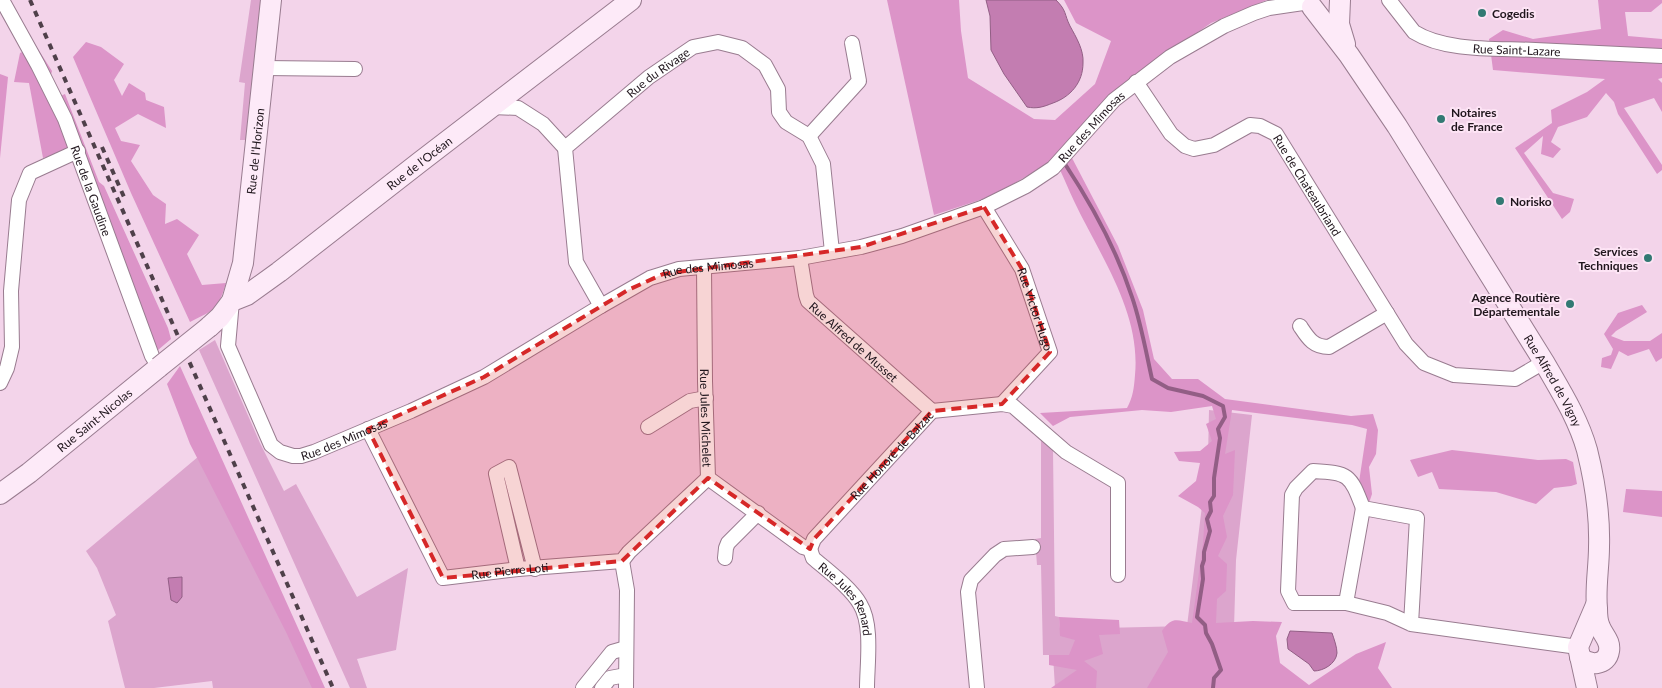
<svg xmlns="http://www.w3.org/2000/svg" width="1662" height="688" viewBox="0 0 1662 688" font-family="Lato,sans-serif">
<rect width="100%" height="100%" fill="#f3d4ea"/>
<!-- green -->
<g fill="#dca5cd">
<path d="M251,0H267L249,140H240L245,83L239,82Z"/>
<path d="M215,340L260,443L284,491L296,484L357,597L408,568L396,650L357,659L367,688H350L199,350Z"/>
<path d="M1209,410L1252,415L1236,560L1234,628L1249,688H1055L1053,655H1043L1041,565H1037L1035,539L1041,538V437L1053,450L1055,616L1059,617L1060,629L1187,626L1208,458Z"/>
<path d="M205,451L318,688H213L212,681L154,688H125L108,621L116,615L97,568L86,551Z"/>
</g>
<!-- forest -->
<g fill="#dc94c8">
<path d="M887,0H959L961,31L968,78L1034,119L1055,120L1095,84L1111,41L1076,23L1064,0H1267L1211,23L1132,78L1048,164L992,196L934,215Z"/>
<path d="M1598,0H1662V3L1651,12H1625L1628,36L1662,39V78L1658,79L1662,83V112L1654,98L1624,108L1662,165V170L1657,174L1618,114L1614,102L1606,93L1587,117L1558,127L1551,142L1561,149L1553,158L1541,154L1543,136L1524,153L1553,193L1574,199L1570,212L1562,219L1515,148L1552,123L1551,110L1587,92L1605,79L1493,70L1489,39L1503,30L1533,39L1601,29Z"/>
<path d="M86,42L101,47L124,64L114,80L122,96L129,83L145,93L146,100L164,107L166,128L138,114L115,128L121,141L140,145L131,161L153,195L166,204L165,224L177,219L199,235L187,254L202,285L226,283C217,312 215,309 190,322L131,193L73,57Z"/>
<path d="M36,46L52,71L46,92L51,100L65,94L99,182L104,186L168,328L171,339L158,350L73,150L43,158L29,83L14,82L20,53Z"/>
<path d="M0,74L8,77L0,158Z"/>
<path d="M1072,158L1118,246L1143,310L1154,359L1172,379H1198L1225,399L1351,416L1373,414L1378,430L1376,454L1369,467L1372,494L1369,503L1359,482L1367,429L1352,425L1232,410L1225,454L1235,450L1233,495L1223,516L1227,537L1218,556L1227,564L1226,591L1217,599L1216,623L1253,621L1282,622L1276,636L1280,663L1309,685L1356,654L1386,642L1378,668L1392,688H1147L1168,652L1162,631C1172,616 1177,620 1192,623L1203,543L1205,513L1198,507L1178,496L1196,481L1200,463L1179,461L1174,452L1200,451L1212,441L1206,424L1216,419L1212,406L1171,412L1142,410L1070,417L1053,426L1040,413L1127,408C1133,397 1134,388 1135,375C1141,312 1100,256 1074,201C1069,191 1065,180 1060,170Z"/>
<path d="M1642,305L1647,312L1616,331L1611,336L1624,341H1650L1662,333V358L1656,362L1649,349L1628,356L1619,351L1611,369L1601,367L1602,358L1611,355L1613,349L1604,334L1618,313Z"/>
<path d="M180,366L325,688H312L286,632L190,444L167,384Z"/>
<path d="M1452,450L1538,460L1566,459L1573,462L1577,484L1571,486L1554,488L1536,504L1496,492L1439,489L1432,472L1418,477L1410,460Z"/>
<path d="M1626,489L1662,491V517L1623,512Z"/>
<path d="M1059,617L1119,620L1120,634L1099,635L1103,654L1084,661L1097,671L1096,688H1051L1077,670L1049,665V655H1069L1075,640L1060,636Z"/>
</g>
<!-- water -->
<g fill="#c37db1" stroke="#925e85">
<path d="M986,0H1056C1067,11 1064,14 1070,26C1076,37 1084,50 1083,63C1083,83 1070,97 1053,103C1043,107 1037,109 1027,107L1004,74L991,50L990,16Z"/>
<path d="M182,577V597L177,603L171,600L168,578Z"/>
<path d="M1290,631L1332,633C1334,639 1337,647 1337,653C1336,664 1323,671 1314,671L1309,664L1288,649L1287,639Z"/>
</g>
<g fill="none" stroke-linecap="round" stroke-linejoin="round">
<!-- stream -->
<path stroke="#925e85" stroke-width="4" d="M1065,164C1092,205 1117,251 1132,297C1141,323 1146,352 1152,379L1168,388L1203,396L1223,406L1225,417L1218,429L1220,438L1214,478V496L1210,502L1211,511L1207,519L1210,531L1204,552V560L1202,566L1203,579L1197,617L1205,625L1206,633L1212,644L1221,670L1214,678L1213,688"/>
<!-- street casing -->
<g stroke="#997c90" stroke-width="16">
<g id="street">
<path id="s1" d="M2,0L38,65L65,119L152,356L159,367"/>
<path id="s2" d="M1389,0L1414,32C1446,52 1498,48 1535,50C1577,52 1620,54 1662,56"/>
<path d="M264,68L355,69"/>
<path id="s3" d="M1136,82L1171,134L1185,146L1194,149L1214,145L1250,125L1260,126L1276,134L1406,344L1424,363L1454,375L1515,379L1544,362"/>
<path d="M492,107L518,108L543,124L565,148"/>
<path d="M809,136L859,81L852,43"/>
<path id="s4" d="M984,207L1022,269L1050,352L1002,404"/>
<path id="s5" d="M800,258L806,295L808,301L932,411"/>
<path id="s6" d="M704,267L705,381L708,478"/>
<path id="s7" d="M232,301L228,346L271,445L280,452L293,456H301L314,452L411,411L484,377L601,306L650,278L679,269L800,258L861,247L902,236L984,207L1026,186L1053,168L1114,100L1170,57L1224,26L1254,13L1269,8L1303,3"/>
<path id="s8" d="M601,306L576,262L565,148L649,77L693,47L718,42L742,48L765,65L778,89L779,112L786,122L809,136L823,164L832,252"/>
<path d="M1300,326C1308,338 1313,347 1329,347L1387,313"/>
<path d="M0,383L7,368L12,347L11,291L19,200L30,173L78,151"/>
<path d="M648,427L690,401L706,398"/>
<path id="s9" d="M368,429L443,578L518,569L622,561L629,552L708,478"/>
<path d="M708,478L803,547L810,549"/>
<path id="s10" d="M810,549L814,539L932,411L1002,404L1013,406L1066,452L1118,483V575"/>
<path id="s11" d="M810,549L813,558C828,571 851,588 860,604C873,625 867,664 867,688"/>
<path d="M725,558L726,548L728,543L758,513"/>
<path d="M622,561L627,590L626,688"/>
<path d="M518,569L496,474L509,467L535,569"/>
<path d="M1346,603L1363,508"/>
<path d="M1411,624L1417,518L1363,508C1350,474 1349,473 1313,471L1296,488L1292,495L1288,591L1294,603H1346L1387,613L1411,624L1578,647"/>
<path d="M583,688L612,652L626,648"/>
<path d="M602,688L610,678L626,675"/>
<path d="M977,688L968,592L971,580L995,555L1004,549L1033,547"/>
</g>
</g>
<!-- secondary casing -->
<g stroke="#997c90" stroke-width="22">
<g id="secondary">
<path d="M1340,0L1339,24L1345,44"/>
<path id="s12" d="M1312,7L1349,55L1397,126L1544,362C1560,390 1578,418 1587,450C1595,482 1600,514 1599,547C1599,567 1595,588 1597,608C1597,614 1597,621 1600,627C1603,635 1611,641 1609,651C1607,666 1589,666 1580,657"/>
<path id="s13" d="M232,301L243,263L271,0"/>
<path id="s14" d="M209,327L220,317L232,301L247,295L279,272L420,162L631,0"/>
<path id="s15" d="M0,494L29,473L159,367"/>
<path d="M1587,688L1578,647L1596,605"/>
</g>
</g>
<!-- street -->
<use href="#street" stroke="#fff" stroke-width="14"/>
<!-- secondary -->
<use href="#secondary" stroke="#fdeaf8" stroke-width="20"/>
<!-- rail -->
<g stroke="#4f404a" stroke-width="4" stroke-dasharray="6 6" stroke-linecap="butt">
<path d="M30,0L333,688"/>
<path d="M102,147L124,197"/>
</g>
<!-- secondary-bridge casing -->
<g stroke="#997c90" stroke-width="22" stroke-linecap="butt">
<path id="secondary-bridge" d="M159,367L209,327"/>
</g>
<!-- secondary-bridge -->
<use href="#secondary-bridge" stroke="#fdeaf8" stroke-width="20"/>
</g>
<!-- marked area -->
<path fill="#d62828" fill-opacity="0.2" stroke="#d62828" stroke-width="4" stroke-dasharray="10 6" stroke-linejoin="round" d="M984,207L1022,269L1050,352L1002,404L932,411L814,539L810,549L708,478L622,561L443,578L368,429L484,377L628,290L663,274L861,247Z"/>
<!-- markers -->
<g fill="#327973" stroke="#fde4f5" stroke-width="2">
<circle cx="1482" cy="13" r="5"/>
<circle cx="1441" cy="119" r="5"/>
<circle cx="1500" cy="201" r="5"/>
<circle cx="1648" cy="258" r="5"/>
<circle cx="1570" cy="304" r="5"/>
</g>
<g text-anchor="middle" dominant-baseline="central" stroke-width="4" stroke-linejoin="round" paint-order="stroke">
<!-- poi labels -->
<g font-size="12" font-weight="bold" fill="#20161d" stroke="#fde4f5" text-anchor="start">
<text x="1492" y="13">Cogedis</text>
<text x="1451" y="112">Notaires<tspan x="1451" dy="14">de France</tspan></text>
<text x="1510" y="201">Norisko</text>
<text x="1638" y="251" text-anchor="end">Services<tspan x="1638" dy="14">Techniques</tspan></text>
<text x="1560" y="297" text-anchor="end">Agence Routière<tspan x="1560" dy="14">Départementale</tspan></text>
</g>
<!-- street labels -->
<g font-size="12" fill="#20161d" stroke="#fde4f5">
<text stroke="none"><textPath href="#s2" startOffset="146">Rue Saint-Lazare</textPath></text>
<text stroke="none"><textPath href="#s8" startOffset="285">Rue du Rivage</textPath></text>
<text stroke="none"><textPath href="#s7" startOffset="1058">Rue des Mimosas</textPath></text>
<text stroke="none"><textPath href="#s13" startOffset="152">Rue de l'Horizon</textPath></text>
<text stroke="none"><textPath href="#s14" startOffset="268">Rue de l'Océan</textPath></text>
<text stroke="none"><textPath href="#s3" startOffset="240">Rue de Chateaubriand</textPath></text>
<text stroke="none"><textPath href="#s1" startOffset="211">Rue de la Gaudine</textPath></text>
<text stroke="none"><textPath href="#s7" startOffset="638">Rue des Mimosas</textPath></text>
<text stroke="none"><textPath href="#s4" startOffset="115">Rue Victor Hugo</textPath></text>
<text stroke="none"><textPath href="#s5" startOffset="105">Rue Alfred de Musset</textPath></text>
<text stroke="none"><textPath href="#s12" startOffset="445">Rue Alfred de Vigny</textPath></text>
<text stroke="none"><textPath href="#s6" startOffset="151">Rue Jules Michelet</textPath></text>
<text stroke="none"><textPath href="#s15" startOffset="120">Rue Saint-Nicolas</textPath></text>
<text stroke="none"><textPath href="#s7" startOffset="232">Rue des Mimosas</textPath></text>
<text stroke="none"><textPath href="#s10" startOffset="125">Rue Honoré de Balzac</textPath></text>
<text stroke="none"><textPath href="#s9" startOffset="234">Rue Pierre Loti</textPath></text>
<text stroke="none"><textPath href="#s11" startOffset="64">Rue Jules Renard</textPath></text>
</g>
</g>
</svg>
